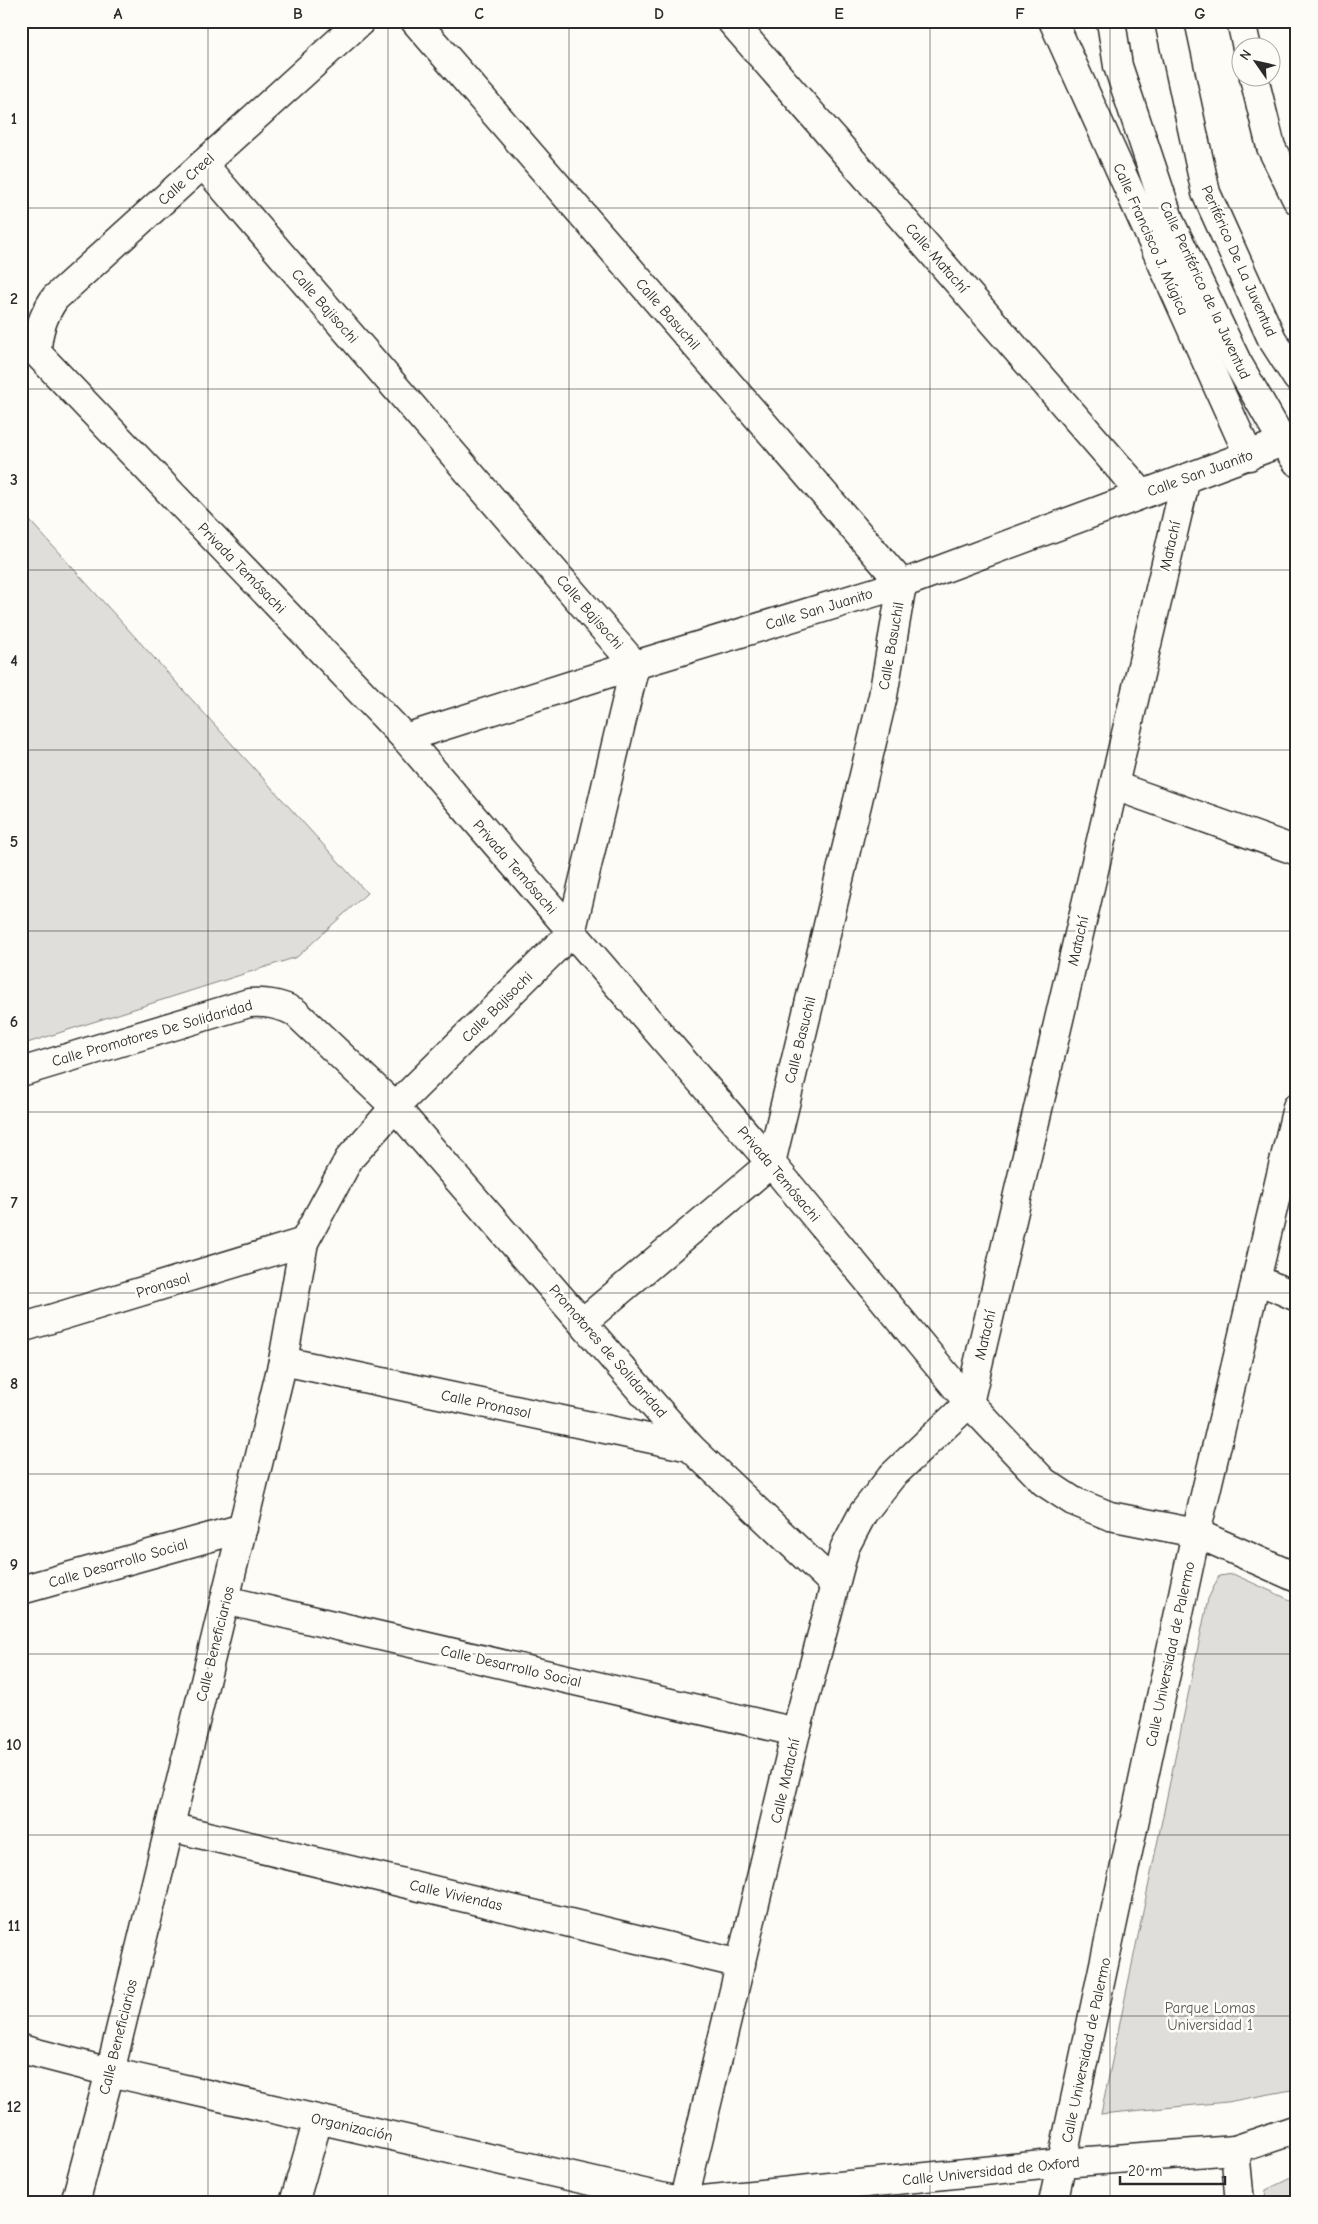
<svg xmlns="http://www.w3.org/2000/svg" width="1318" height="2224" viewBox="0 0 1318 2224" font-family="'Comic Neue',sans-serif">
<rect width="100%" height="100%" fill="#fdfcf7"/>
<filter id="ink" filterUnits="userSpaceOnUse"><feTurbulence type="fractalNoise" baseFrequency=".02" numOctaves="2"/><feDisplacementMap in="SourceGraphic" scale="10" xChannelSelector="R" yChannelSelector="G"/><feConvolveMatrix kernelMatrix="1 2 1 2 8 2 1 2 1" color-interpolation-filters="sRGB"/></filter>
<g filter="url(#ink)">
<!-- green -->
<g fill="#dfdeda" stroke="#858482">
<path d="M21,511L367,893L297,957L21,1045Z"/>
<path d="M1233,1574L1297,1603V2089L1227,2102L1101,2114L1208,1599L1219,1576Z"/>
<path d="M1297,2175V2203H1264L1266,2190Z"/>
</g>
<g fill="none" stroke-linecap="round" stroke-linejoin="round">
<!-- minor casing -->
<g stroke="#2b2b2b" stroke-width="31">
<g id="minor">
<path d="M361,21L55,298C43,315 37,332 37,353L405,738L771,1163L969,1403L1044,1482L1073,1501L1110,1516L1196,1533L1297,1578"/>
<path d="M415,21L902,584L883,696L771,1163L583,1322"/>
<path d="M731,21L1142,494"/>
<path d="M1053,21L1249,456"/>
<path d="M405,738L635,665L902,584L1283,442"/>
<path d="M1115,786L1297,851"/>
<path d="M21,1072L249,1003C266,1002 279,1004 295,1012L395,1107L690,1447L834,1584"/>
<path d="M1256,1279L1297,1297"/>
<path d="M21,1328L304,1242"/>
<path d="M283,1361L690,1447"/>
<path d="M969,1403L1186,478"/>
<path d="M21,1590L243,1528"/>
<path d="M225,1600L796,1732"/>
<path d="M170,1827L741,1964"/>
<path d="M21,2049L110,2072L683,2202L1062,2163L1235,2150L1297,2129"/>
<path d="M1235,2150L1240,2203"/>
<path d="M75,2203L110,2072L283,1361L304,1242L349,1159L395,1107L571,933L635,665L203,164"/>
<path d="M294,2203L318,2120"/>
<path d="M683,2203L796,1732L845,1547L863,1513L892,1476L969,1403"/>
<path d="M1053,2203L1196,1533L1297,1107"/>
</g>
</g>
<!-- major casing -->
<g stroke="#2b2b2b" stroke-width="31">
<path id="major" d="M1111,21L1118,66L1170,222L1237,362L1283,442L1297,462"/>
</g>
<!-- highway casing -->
<g stroke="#2b2b2b" stroke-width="31">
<g id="highway">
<path d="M1169,21L1206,193L1272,339L1297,378"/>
<path d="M1241,21L1247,48"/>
<path d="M1254,78L1271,147L1297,200"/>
</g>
</g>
<!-- minor -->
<use href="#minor" stroke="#fdfcf7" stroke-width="28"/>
<!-- major -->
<use href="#major" stroke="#fdfcf7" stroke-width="28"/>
<!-- highway -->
<use href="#highway" stroke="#fdfcf7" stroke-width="28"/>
</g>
</g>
<!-- grid -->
<path fill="none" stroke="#2b2b2b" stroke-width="1" stroke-opacity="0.55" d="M208,21V2203M388,21V2203M569,21V2203M749,21V2203M930,21V2203M1110,21V2203M21,208H1297M21,389H1297M21,570H1297M21,750H1297M21,931H1297M21,1112H1297M21,1293H1297M21,1474H1297M21,1654H1297M21,1835H1297M21,2016H1297"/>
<g text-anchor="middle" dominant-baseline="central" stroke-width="5" stroke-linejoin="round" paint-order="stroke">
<!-- street labels -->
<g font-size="15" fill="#2b2b2b" stroke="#fdfcf7">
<text transform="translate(186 179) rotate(-42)">Calle Creel</text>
<text transform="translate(1151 239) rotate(66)">Calle Francisco J. Múgica</text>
<text transform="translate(937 258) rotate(49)">Calle Matachí</text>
<text transform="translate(1239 261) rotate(66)">Periférico De La Juventud</text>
<text transform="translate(1205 290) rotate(65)">Calle Periférico de la Juventud</text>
<text transform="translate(325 306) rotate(49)">Calle Bajisochi</text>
<text transform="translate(668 314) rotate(49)">Calle Basuchil</text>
<text transform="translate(1200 473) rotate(-20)">Calle San Juanito</text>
<text transform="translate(1170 546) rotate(-77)">Matachí</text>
<text transform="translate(242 568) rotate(46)">Privada Temósachi</text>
<text transform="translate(819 609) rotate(-17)">Calle San Juanito</text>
<text transform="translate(590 612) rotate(49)">Calle Bajisochi</text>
<text transform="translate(891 646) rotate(-80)">Calle Basuchil</text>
<text transform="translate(515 867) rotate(49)">Privada Temósachi</text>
<text transform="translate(1078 941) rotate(-77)">Matachí</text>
<text transform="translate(497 1007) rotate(-45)">Calle Bajisochi</text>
<text transform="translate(152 1033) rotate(-16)">Calle Promotores De Solidaridad</text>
<text transform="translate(800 1040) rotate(-76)">Calle Basuchil</text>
<text transform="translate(779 1174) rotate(50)">Privada Temósachi</text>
<text transform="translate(163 1285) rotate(-17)">Pronasol</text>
<text transform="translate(985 1335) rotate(-77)">Matachí</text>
<text transform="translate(608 1351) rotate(49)">Promotores de Solidaridad</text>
<text transform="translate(486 1404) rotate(12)">Calle Pronasol</text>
<text transform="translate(118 1563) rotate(-16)">Calle Desarrollo Social</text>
<text transform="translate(215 1644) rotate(-76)">Calle Beneficiarios</text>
<text transform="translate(1170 1654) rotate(-78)">Calle Universidad de Palermo</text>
<text transform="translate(511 1666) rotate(13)">Calle Desarrollo Social</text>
<text transform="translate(785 1781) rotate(-77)">Calle Matachí</text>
<text transform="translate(456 1895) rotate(13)">Calle Viviendas</text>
<text transform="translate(118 2037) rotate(-76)">Calle Beneficiarios</text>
<text transform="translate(1086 2050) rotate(-78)">Calle Universidad de Palermo</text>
<text transform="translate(352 2127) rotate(13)">Organización</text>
<text transform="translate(991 2171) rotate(-6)">Calle Universidad de Oxford</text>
</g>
<!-- park labels -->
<g font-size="15" fill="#585857" stroke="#fdfcf7">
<text x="1210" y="2008">Parque Lomas<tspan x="1210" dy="17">Universidad 1</tspan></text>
</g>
</g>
<!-- margin -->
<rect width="1318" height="2224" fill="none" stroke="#fdfcf7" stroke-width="55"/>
<!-- north arrow -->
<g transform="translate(1256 62) rotate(304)"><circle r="24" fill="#fdfcf7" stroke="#a9a8a5"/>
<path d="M0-4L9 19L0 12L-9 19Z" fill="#2b2b2b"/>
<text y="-8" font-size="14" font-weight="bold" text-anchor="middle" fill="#2b2b2b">N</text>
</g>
<!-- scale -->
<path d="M1120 2176v8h105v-8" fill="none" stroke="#2b2b2b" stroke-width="2.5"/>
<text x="1128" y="2176" font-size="15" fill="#2b2b2b" stroke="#fdfcf7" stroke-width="4" paint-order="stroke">20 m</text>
<rect x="28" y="28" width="1262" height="2168" fill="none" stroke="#2b2b2b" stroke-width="2"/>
<g font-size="16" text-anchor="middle" font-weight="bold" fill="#2b2b2b">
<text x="118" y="19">A</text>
<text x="298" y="19">B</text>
<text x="479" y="19">C</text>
<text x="659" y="19">D</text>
<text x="839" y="19">E</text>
<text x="1020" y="19">F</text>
<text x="1200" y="19">G</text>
<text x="14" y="124">1</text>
<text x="14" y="304">2</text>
<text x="14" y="485">3</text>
<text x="14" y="666">4</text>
<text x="14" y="847">5</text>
<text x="14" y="1027">6</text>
<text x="14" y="1208">7</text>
<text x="14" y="1389">8</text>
<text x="14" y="1570">9</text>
<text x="14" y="1750">10</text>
<text x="14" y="1931">11</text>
<text x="14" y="2112">12</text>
</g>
</svg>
